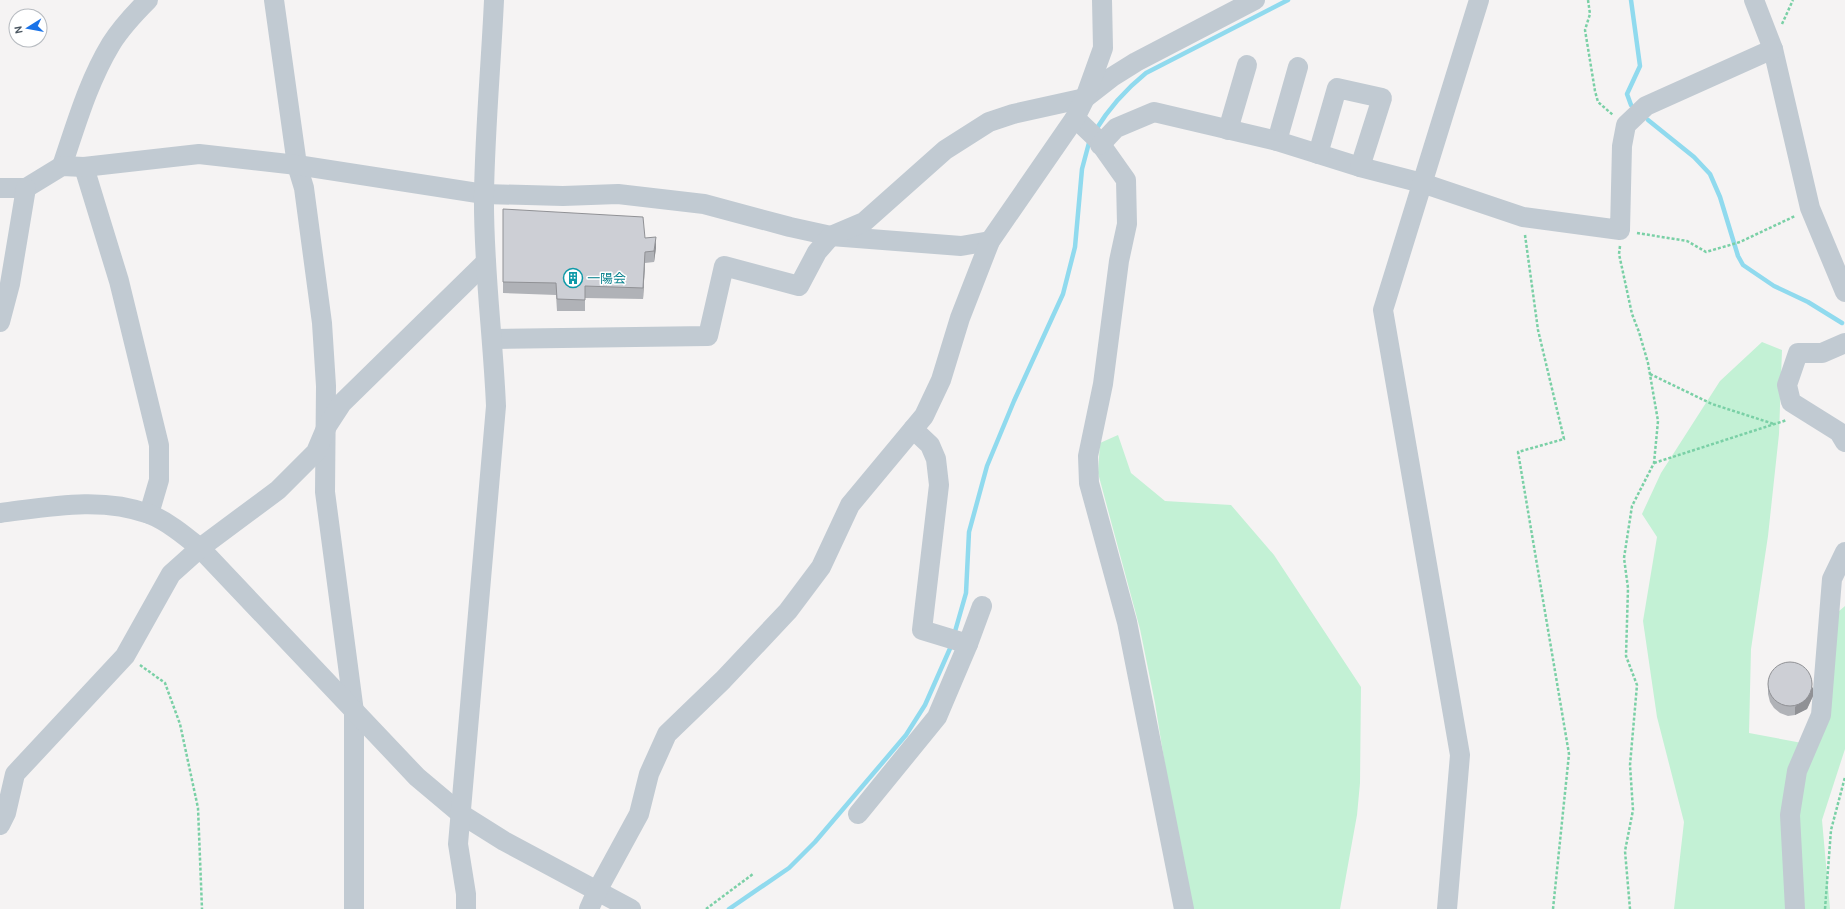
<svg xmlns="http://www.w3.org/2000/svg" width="1845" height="909" viewBox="0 0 1845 909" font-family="Karla,'Noto Sans JP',sans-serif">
<rect width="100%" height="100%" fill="#f5f3f3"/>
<!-- green -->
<g fill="#c3f1d5">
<path d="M1762,342L1782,350L1779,434L1768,536L1751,649L1749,733L1818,746L1838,612L1845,606V749L1822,820L1830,909H1674L1684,822L1657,717L1643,621L1657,537L1642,514L1661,473L1720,381Z"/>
<path d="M1118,435L1131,473L1165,501L1231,505L1274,555L1361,687L1360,783L1357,815L1340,909H1188L1155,703L1140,629L1098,473L1100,443Z"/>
</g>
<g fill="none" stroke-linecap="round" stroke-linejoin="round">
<!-- stream -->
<g stroke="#90daee" stroke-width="4.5">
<path d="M1631,105L1627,94L1640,66L1631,0"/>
<path d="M1648,120L1694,157L1710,174L1720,197L1738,256L1743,265L1774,286L1808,302L1842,323"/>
<path d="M1095,131C1109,108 1125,90 1146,73L1288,0"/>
<path d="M954,635L966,593L969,532L987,466L1014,401L1063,294L1075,247L1082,169L1090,139"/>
<path d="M729,909L789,868L815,842L906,735L925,705L952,644"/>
</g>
<!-- path -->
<g stroke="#7ad0a6" stroke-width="2.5" stroke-dasharray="3 2" stroke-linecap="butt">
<path d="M1588,0L1590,14L1585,30L1595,91L1598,102L1613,115"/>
<path d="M1782,24L1793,0"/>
<path d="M1637,233L1687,241L1706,252L1740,242L1795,216"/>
<path d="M1525,235L1538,330L1564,439L1518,452L1569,754L1553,909"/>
<path d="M1620,246L1619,254L1632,314L1639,332L1648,363L1658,421L1654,463L1632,506L1624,558L1628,588L1626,656L1637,685L1630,765L1633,810L1625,851L1630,909"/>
<path d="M1650,374L1712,404L1774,424"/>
<path d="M1654,463L1787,420"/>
<path d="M140,665L165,683L180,724L198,808L202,909"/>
<path d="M706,909L753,874"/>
<path d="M1825,909L1831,830L1845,777"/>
</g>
<!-- minor -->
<g stroke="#c1cad2" stroke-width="20">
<path d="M274,0L297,165L304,188L322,323L326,386L325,492L354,712V909"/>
<path d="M1754,0L1773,49L1810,208L1845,292"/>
<path d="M1075,118L1097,139L1126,180L1127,224L1119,261L1103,384L1088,456L1089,483L1127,622L1184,909"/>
<path d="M1228,130L1247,65"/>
<path d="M1277,141L1298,67"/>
<path d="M1100,145L1116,128L1154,112L1277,141L1360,167L1422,183L1523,217L1620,230L1622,146L1626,125L1646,106L1773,49"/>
<path d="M1318,154L1337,88L1382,98L1360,167"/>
<path d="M62,166C76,125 88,82 111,44C121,28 134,14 148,0"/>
<path d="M84,167L119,281L159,445V480L149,514"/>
<path d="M0,188H26L62,166L84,167L199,154L297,165L484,194L563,196L618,194L704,204L790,227L831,236L961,246L990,241"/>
<path d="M0,322L10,284L26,188"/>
<path d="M493,339L708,336L724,266L799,286L817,252L831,236L864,222L945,150L989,122L1013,114L1085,98L1112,77L1136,62L1255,0"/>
<path d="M1845,343L1822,353H1798L1787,385L1791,402L1839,432L1845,442"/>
<path d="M913,429L930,445L936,459L939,485L922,630L968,644"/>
<path d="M0,513C48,507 101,496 149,514C167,521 184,535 200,548L417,777L461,814L504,841L631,909"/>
<path d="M858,814L937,717L968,644L982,606"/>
<path d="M0,825L6,813L15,774L125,656L171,574L200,548L278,490L316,452L327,426L342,403L486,262"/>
<path d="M466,909V894L458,844L496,406C493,335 483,265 484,194C485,129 491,65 494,0"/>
<path d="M589,909L597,891L639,814L649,774L667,734L723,680L788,611L821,567L850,505L924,416L941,380L960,318L990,241L1075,118L1085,98L1103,48L1102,0"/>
<path d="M1447,909L1460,755L1383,310L1479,0"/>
<path d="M1795,909L1790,815L1797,771L1821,715L1832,579L1845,552"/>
</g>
</g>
<!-- wall -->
<g fill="#b0b2b7">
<path d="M503,209L645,238L656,248L654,262L645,263L643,299L585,298V311H557L556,295L503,293Z"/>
<path d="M1768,685L1813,696L1807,709L1795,715L1788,716L1780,713L1774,708L1770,702L1768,694Z"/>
</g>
<!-- shaded-wall -->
<g fill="#909195">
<path d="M656,237V248L654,262V251Z"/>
<path d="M645,252V263L643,299V288Z"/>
<path d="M1813,687V696L1807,709L1795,715V707Z"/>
</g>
<!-- building -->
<g fill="#cdcfd5" stroke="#909195">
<path d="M503,209L643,217L645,238L656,237L654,251L645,252L643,288L585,286V300L557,299L556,283L503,282Z"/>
<circle cx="1790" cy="684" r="22"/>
</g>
<!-- icons -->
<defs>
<g id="building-ring" transform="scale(1)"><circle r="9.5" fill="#fff" stroke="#0f9aa8" stroke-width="1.5"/><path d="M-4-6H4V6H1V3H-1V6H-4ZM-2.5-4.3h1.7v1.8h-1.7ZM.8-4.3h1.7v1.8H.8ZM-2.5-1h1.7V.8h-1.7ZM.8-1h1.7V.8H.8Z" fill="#0f9aa8"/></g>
</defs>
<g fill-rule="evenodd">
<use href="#building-ring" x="573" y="278"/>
</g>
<g text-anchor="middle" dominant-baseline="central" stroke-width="3" stroke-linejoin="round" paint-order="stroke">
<!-- culture labels -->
<g font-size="13" fill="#0d838f" stroke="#fff" text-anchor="start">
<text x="587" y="278">一陽会</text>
</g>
</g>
<!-- north arrow -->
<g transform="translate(28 28) rotate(259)"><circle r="19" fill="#ffffff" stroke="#b7bbc0"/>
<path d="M0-3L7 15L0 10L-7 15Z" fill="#1a73e8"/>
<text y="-6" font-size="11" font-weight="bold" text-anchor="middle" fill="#4a5661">N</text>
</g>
</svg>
